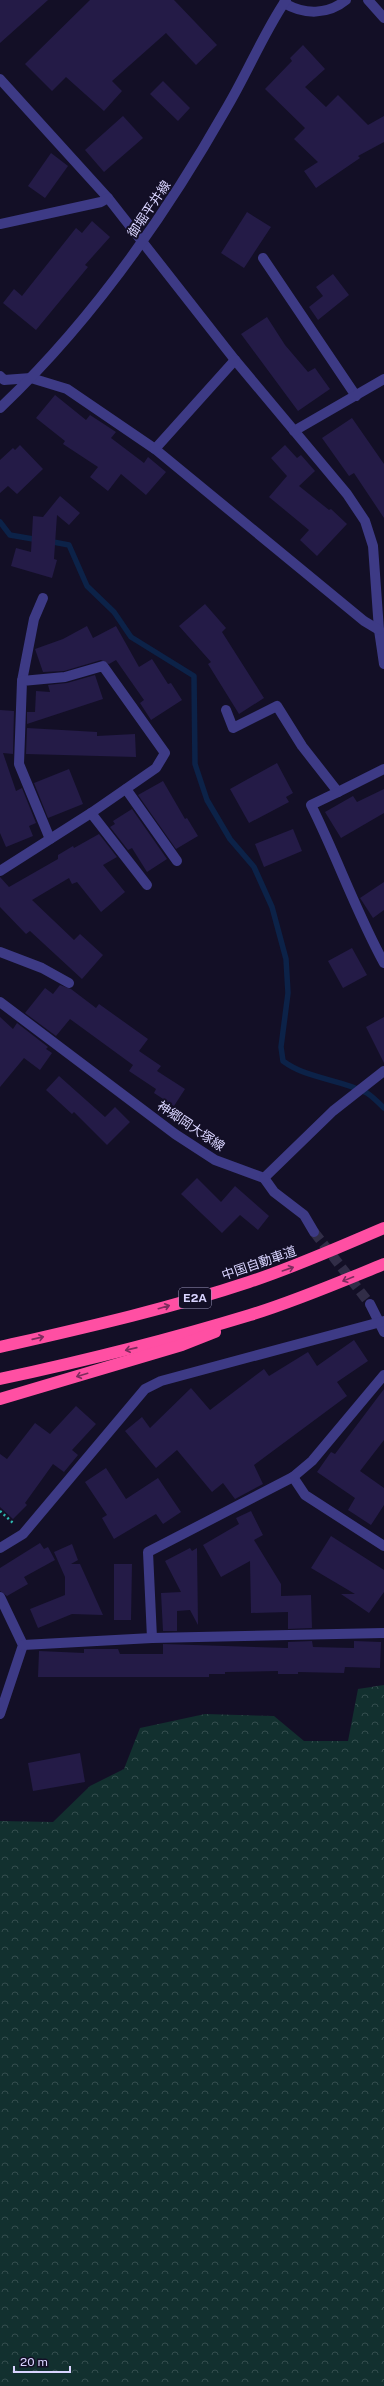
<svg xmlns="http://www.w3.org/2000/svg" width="384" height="2386" viewBox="0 0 384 2386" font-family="'Public Sans','Noto Sans JP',sans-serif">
<defs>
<pattern id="forest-crowns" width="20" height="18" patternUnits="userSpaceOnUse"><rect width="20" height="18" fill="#12302f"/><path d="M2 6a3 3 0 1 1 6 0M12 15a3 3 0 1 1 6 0" fill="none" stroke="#344d4e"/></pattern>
</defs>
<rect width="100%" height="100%" fill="#130f26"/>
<!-- forest -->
<path fill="url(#forest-crowns)" d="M384,1685V2386H0V1821L53,1822L90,1786L124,1769L140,1728L205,1714L274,1716L304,1741H348L358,1689Z"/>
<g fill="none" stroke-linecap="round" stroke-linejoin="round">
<!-- stream -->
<g stroke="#0c2248" stroke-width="5.5">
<path d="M0,522L10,535L39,540"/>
<path d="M48,541L69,545L87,586L114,612L131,637L194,676L195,764L207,800L230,839L254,867L272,907L286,959L288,993L281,1047L283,1061C307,1079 340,1079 367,1093C373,1097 379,1103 384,1108"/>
</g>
</g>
<!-- building -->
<g fill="#241b47">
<path d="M0,0H48L0,43Z"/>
<path d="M90,0H174L217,45L196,65L166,33L112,81L122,91L104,111L66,77L52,91L25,64Z"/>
<path d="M303,45L325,69L305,87L326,107L338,95L368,125L384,116V142L358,156L360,158L316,188L304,171L318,162L294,139L305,128L265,89L292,61L290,58Z"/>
<path d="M163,81L190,108L178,121L150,94Z"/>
<path d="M123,116L143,138L104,172L85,150Z"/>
<path d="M51,153L68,166L45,198L28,186Z"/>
<path d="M247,212L271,227L244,268L221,253Z"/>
<path d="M92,221L110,237L85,265L88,267L36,330L3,303L14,289L22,296L76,228L82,233Z"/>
<path d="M333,274L349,295L318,320L309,307L323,296L316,287Z"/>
<path d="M267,317L285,345L308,372L315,368L330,389L298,411L241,334Z"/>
<path d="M55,395L86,420L90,415L116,432L111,438L144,463L148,457L166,472L146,495L121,474L108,491L90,477L98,467L63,444L65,441L36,418Z"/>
<path d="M352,418L384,464V518L354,473L349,476L322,438Z"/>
<path d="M20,445L43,469L17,494L8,486L0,493V460L13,448L15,450Z"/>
<path d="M285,445L297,458L301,455L315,471L299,486L329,510L331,509L347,524L317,556L300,540L309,530L269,497L287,476L271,458Z"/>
<path d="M60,496L80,513L69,525L57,515L54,559L57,560L52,578L11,566L16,548L31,552L33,516L43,517Z"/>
<path d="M205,604L226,628L222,632L264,698L239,714L208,664L211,662L179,626Z"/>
<path d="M87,626L93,638L116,626L139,667L152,659L168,684L171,683L182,700L151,720L140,703L144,700L116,660L109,664L101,660L64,671L43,672L35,649L63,639Z"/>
<path d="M95,675L103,699L27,724V712H35L36,691L50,692L48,685L67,683Z"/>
<path d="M0,710L14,711L13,754L3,753L16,791L22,788L36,823L29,826L33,836L6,847L0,833Z"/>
<path d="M27,728L97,732V736L135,734L136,757L26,754Z"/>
<path d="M277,763L293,793L286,797L289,802L249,823L230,789Z"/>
<path d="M69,769L83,804L48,818L34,783Z"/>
<path d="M163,781L185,819L187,818L198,836L176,849L138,795Z"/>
<path d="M384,789V813L341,838L325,812L353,796L357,802Z"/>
<path d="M132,809L167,859L147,872L132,848L128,850L110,827L115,824L113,821Z"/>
<path d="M293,829L302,851L264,867L255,844Z"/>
<path d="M99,834L117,857L103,865L125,892L101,912L77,882L72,884L69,878L32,900L74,940L80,934L103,955L82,979L30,931L26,934L0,907V877L9,887L58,859V855L73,846L74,848Z"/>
<path d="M384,882V910L373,918L360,898Z"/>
<path d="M352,948L367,975L343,988L328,961Z"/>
<path d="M60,985L71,989L96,1008L99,1004L148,1039L139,1051L161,1066L157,1071L185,1089L174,1106L154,1093L156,1089L129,1071L133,1065L70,1019L56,1036L25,1013L45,988L53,994Z"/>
<path d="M0,1017L13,1029L17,1023L48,1047L46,1049L52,1053L40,1070L24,1058L0,1087Z"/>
<path d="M384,1017V1063L366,1027Z"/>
<path d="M59,1076L105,1117L115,1107L130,1122L107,1145L74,1112L72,1114L46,1090Z"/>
<path d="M197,1178L221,1202L235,1186L269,1216L258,1230L240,1215L222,1233L181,1194Z"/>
<path d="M354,1340L368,1361L337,1382L347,1396L254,1465L263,1484L235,1499L223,1483L212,1492L177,1450L156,1468L125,1431L142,1417L150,1428L191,1388L210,1410L264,1369L269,1376L308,1352L317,1366Z"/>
<path d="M384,1389V1440L360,1471L384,1488V1505L371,1525L348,1510L355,1498L317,1472L331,1452L335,1454Z"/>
<path d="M76,1406L96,1424L72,1450L78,1455L64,1472L53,1464L25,1503L27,1505L13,1519L0,1507V1454L7,1459L35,1423L50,1434Z"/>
<path d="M106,1468L126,1499L158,1478L181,1512L163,1524L156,1514L114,1539L102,1518L107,1515L85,1482Z"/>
<path d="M251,1511L263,1535L254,1540L281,1584V1596L311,1595L312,1628L288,1629V1612L251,1613L250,1561L221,1577L203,1545L239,1524L236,1518Z"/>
<path d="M331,1536L384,1570V1592L369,1613L341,1594H355L311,1568Z"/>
<path d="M40,1543L44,1549L48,1547L55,1560L24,1577L28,1584L7,1596L0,1591V1568Z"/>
<path d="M72,1544L78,1560L71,1564H80L103,1615L72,1614L38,1628L30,1609L65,1595V1577L54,1552Z"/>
<path d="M190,1548L192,1551L197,1548L198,1625L190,1610L177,1611V1631H163L161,1593L181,1592L165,1561Z"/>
<path d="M114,1564H132L131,1620H114Z"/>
<path d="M312,1641L313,1647L354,1648V1641L381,1642L380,1668L345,1667L344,1673L298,1672V1674H278V1671L225,1672V1674H209V1677H38L39,1651L84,1653V1649H118L120,1654H163V1644L288,1648V1642Z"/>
<path d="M80,1753L85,1782L33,1791L28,1763Z"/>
</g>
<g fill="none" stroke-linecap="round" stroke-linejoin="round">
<!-- minor-tunnel -->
<path stroke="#312d47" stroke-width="10" stroke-dasharray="10 5" stroke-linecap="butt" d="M314,1232L370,1304"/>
<!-- path -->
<path stroke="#2fb8b0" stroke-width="2.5" stroke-dasharray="2 3" stroke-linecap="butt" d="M0,1511L13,1523"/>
<!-- minor -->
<g stroke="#3d3a85" stroke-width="10">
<path d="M368,0L384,18"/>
<path d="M284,3C304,15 328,15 346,0"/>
<path d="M0,79L108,198L235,360L347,494L365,521L373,546L379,630L384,664"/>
<path d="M0,224L101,202L108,198"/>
<path d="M263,258L356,396"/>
<path d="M0,376L4,380L31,378L67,389L155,449L364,621L379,630"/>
<path d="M0,408C91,322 164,218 226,109C247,74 263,34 286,0"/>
<path d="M294,431L384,379"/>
<path d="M155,449L235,360"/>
<path d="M22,681L34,619L43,598"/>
<path d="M226,710L233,728L277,706L302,746L338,792L384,769"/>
<path d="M126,789L177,861"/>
<path d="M338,792L311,805C337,857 356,912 384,963"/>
<path d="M50,839L19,764L22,681L65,677L103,666L165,753L156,768L91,813"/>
<path d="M0,871L91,813L147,885"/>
<path d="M0,952L42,968L69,983"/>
<path d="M0,1002L175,1134L215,1160L264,1178L333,1111L384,1071"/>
<path d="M264,1178L274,1192L304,1215L314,1232"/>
<path d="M370,1304L384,1332"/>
<path d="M293,1477L305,1495L384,1546"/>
<path d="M0,1548L23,1534L145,1389L161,1381L384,1321"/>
<path d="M0,1597L23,1645L0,1714"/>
<path d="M152,1638L148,1552L293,1477L312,1461L384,1375"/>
<path d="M23,1645L152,1638L384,1633"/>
</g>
<!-- highway -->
<g stroke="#ff4fa3" stroke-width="12">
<path d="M0,1347C83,1328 168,1309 249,1282C295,1267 339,1247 384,1228"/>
<path d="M0,1379C84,1361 168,1340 250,1315C296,1301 340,1282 384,1264"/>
<path d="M0,1399L182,1345L215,1332"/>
</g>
</g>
<!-- one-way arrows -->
<defs><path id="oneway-shaft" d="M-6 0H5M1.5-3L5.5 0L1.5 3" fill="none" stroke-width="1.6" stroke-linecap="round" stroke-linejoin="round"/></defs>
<g stroke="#7d2c5e">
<use href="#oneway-shaft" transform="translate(288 1269) rotate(-19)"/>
<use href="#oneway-shaft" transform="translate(348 1279) rotate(158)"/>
<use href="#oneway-shaft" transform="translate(164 1307) rotate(-16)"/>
<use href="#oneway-shaft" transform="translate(38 1338) rotate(-13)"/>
<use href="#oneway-shaft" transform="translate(131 1349) rotate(167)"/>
<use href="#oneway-shaft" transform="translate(82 1375) rotate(163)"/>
</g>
<g text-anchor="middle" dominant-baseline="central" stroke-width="4" stroke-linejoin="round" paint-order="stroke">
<!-- shield labels -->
<rect fill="#130f26" stroke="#9e99be" stroke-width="1" x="179" y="1288" width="32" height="20" rx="3"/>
<g font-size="12" font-weight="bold" fill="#d9d4ff">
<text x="195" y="1298">E2A</text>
</g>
<!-- street labels -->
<g font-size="13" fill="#d9d4ff" stroke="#130f26">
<text transform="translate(149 209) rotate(-56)">御堀平井線</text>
<text transform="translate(191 1126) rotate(34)">神郷岡大塚線</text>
<text transform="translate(259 1263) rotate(-19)">中国自動車道</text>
</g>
</g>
<!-- scale -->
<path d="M14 2366v6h56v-6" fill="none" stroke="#d9d4ff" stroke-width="2"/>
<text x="20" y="2366" font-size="12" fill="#d9d4ff" stroke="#130f26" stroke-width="3" paint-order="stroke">20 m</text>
</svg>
